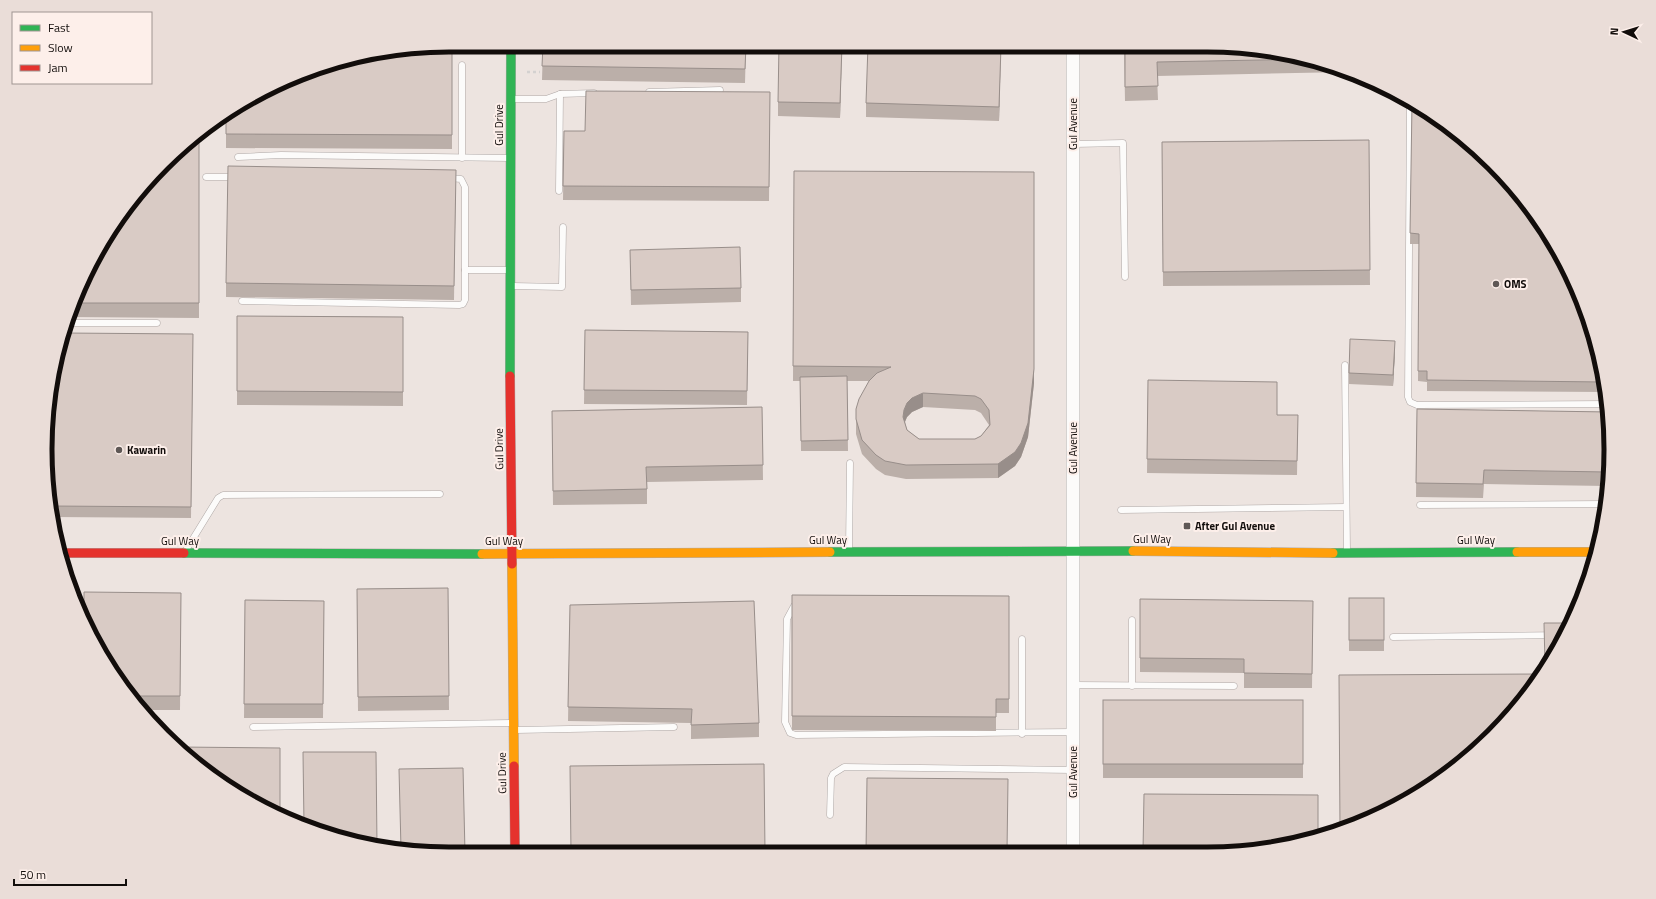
<svg xmlns="http://www.w3.org/2000/svg" width="1656" height="899" viewBox="0 0 1656 899" font-family="'Titillium Web',sans-serif">
<rect width="100%" height="100%" fill="#ede4e0"/>
<g fill="none" stroke-linecap="round" stroke-linejoin="round">
<!-- lane casing -->
<g stroke="#afa8a6" stroke-width="7">
<g id="lane">
<path d="M649,92L720,90"/>
<path d="M512,99H546L560,94L594,93"/>
<path d="M1410,102L1408,397L1410,402L1417,405L1608,404"/>
<path d="M1074,144L1123,143L1125,277"/>
<path d="M238,157L281,155L509,158"/>
<path d="M462,158V65"/>
<path d="M206,177H236"/>
<path d="M559,191L560,94"/>
<path d="M465,270H510"/>
<path d="M513,286L562,287L563,227"/>
<path d="M242,301L459,305L463,304L465,300V187L461,179L449,178"/>
<path d="M66,323H157"/>
<path d="M1345,365L1347,551"/>
<path d="M1420,505L1605,504"/>
<path d="M1121,510L1346,507"/>
<path d="M186,550L218,498L223,495L440,494"/>
<path d="M849,550L850,463"/>
<path d="M1591,553V571"/>
<path d="M798,605L794,606L787,619L785,722L790,733L796,735L1073,732"/>
<path d="M1393,637L1565,635"/>
<path d="M1022,639V734"/>
<path d="M1073,685L1234,686"/>
<path d="M1132,686V620"/>
<path d="M253,727L512,723"/>
<path d="M516,730L674,727"/>
<path d="M830,815L831,778L833,774L844,767L1073,770"/>
</g>
</g>
<!-- street casing -->
<g stroke="#afa8a6" stroke-width="14">
<path id="street" d="M1073,851V46"/>
</g>
<!-- fast casing -->
<g stroke="#afa8a6" stroke-width="10">
<g id="fast">
<path d="M510,376L511,45"/>
<path d="M830,552L1133,551"/>
<path d="M184,553L482,554"/>
<path d="M1333,553L1517,552"/>
</g>
</g>
<!-- slow casing -->
<g stroke="#afa8a6" stroke-width="10">
<g id="slow">
<path d="M1133,551L1333,553"/>
<path d="M1517,552H1598"/>
<path d="M482,554L830,552"/>
<path d="M512,564L514,766"/>
</g>
</g>
<!-- jam casing -->
<g stroke="#afa8a6" stroke-width="10">
<g id="jam">
<path d="M510,376L512,564"/>
<path d="M59,553H184"/>
<path d="M514,766L515,853"/>
</g>
</g>
<!-- path -->
<path stroke="#d4d1d0" stroke-width="2.5" stroke-dasharray="3 3" stroke-linecap="butt" d="M527,72H540"/>
<!-- lane -->
<use href="#lane" stroke="#fcfbfa" stroke-width="6"/>
<!-- street -->
<use href="#street" stroke="#fcfbfa" stroke-width="13"/>
<!-- fast -->
<use href="#fast" stroke="#30b455" stroke-width="9"/>
<!-- slow -->
<use href="#slow" stroke="#ff9f0a" stroke-width="9"/>
<!-- jam -->
<use href="#jam" stroke="#e5322d" stroke-width="9"/>
</g>
<!-- wall -->
<g fill="#bbafa9" fill-rule="evenodd">
<path d="M452,45V149L226,148V113Z"/>
<path d="M543,45H746L745,83L542,80Z"/>
<path d="M842,45L840,118L778,116V102Z"/>
<path d="M1001,46L999,121L866,117V103Z"/>
<path d="M1124,46L1311,59L1347,72L1157,76L1158,100L1125,101Z"/>
<path d="M770,92L769,201L563,200L564,131H585Z"/>
<path d="M1412,103L1590,320L1606,392L1427,391V382L1418,381L1419,244H1410Z"/>
<path d="M199,132V318L68,317L76,294Z"/>
<path d="M1369,140L1370,285L1163,286L1162,142Z"/>
<path d="M456,170L454,300L226,297V283Z"/>
<path d="M794,171L1034,383L1028,437L1021,457L1015,466L998,478L906,479L885,475L876,469L862,454L856,434V409L869,381H847L848,451H801L800,381H793ZM923,407L975,410L981,413L989,425L981,436L975,439H919L907,430L905,422L907,417L912,412Z"/>
<path d="M630,250L741,288V302L631,305Z"/>
<path d="M237,316L403,317V406L237,405Z"/>
<path d="M585,330L748,332L747,405L584,404Z"/>
<path d="M193,334L191,518L53,517L46,476L56,388Z"/>
<path d="M1395,352L1393,386L1349,384V373Z"/>
<path d="M1148,380L1277,415H1298L1297,475L1147,473Z"/>
<path d="M762,407L763,480L647,482V504L553,505L552,411Z"/>
<path d="M1417,409L1608,412L1610,476L1607,495V486L1484,484L1483,498L1416,497Z"/>
<path d="M448,588L449,710L358,711L357,589Z"/>
<path d="M181,593L180,710H141L113,674Z"/>
<path d="M792,595L1009,596V713H996V731L792,730Z"/>
<rect x="1349" y="598" width="35" height="53"/>
<path d="M1140,599L1313,601L1312,688H1244V673L1140,672Z"/>
<path d="M245,600L324,601L323,718H244Z"/>
<path d="M570,605L759,723V737L691,739V723L568,721Z"/>
<rect x="1103" y="700" width="200" height="78"/>
</g>
<!-- shaded-wall -->
<g fill="#988e8a">
<path d="M842,45L840,118V103Z"/>
<path d="M1001,46L999,121V107Z"/>
<path d="M1395,341V352L1393,386V375Z"/>
<path d="M1034,369V383L1028,437L1021,457L1015,466L998,478V464Z"/>
<path d="M923,393V407L912,412L907,417L904,424L903,417L904,410L907,403L912,398Z"/>
</g>
<!-- building -->
<g fill="#d9cbc5" stroke="#988e8a" fill-rule="evenodd">
<path d="M452,45V135L226,134V113L247,99L319,67L371,53Z"/>
<path d="M543,45H746L745,69L542,66Z"/>
<path d="M779,45H842L840,103L778,102Z"/>
<path d="M868,45L1001,46L999,107L866,103Z"/>
<path d="M1125,46H1233L1312,59L1157,62L1158,86L1125,87Z"/>
<path d="M586,91L770,92L769,187L563,186L564,131H585Z"/>
<path d="M1412,103L1453,129L1511,183L1557,247L1590,320L1604,382L1427,380V371H1418L1419,234L1410,233Z"/>
<path d="M199,132V303H73L76,294L113,225L146,183Z"/>
<path d="M1369,140L1370,270L1163,272L1162,142Z"/>
<path d="M228,166L456,170L454,286L226,283Z"/>
<path d="M794,171L1034,172V369L1028,423L1021,443L1015,452L998,464L906,465L885,461L876,455L862,440L856,419V409L859,399L869,381L877,373L891,367L793,366ZM923,393L975,396L981,399L989,410L990,425L981,436L975,439H919L907,430L903,417L904,410L907,403L912,398Z"/>
<path d="M740,247L741,288L631,290L630,250Z"/>
<path d="M237,316L403,317V392L237,391Z"/>
<path d="M585,330L748,332L747,391L584,390Z"/>
<path d="M63,333L193,334L191,507L51,506L46,476V423L52,388H56V360L59,345Z"/>
<path d="M1350,339L1395,341L1393,375L1349,373Z"/>
<path d="M847,376L848,440L801,441L800,377Z"/>
<path d="M1148,380L1277,382V415H1298L1297,461L1147,459Z"/>
<path d="M762,407L763,465L646,467L647,489L553,491L552,411Z"/>
<path d="M1417,409L1608,412L1610,476L1609,482H1607V472L1484,470L1483,484L1416,483Z"/>
<path d="M448,588L449,696L358,697L357,589Z"/>
<path d="M84,592L181,593L180,696H130L113,674L84,620Z"/>
<path d="M792,595L1009,596V699H996V717L792,716Z"/>
<rect x="1349" y="598" width="35" height="42"/>
<path d="M1140,599L1313,601L1312,674L1244,673V659L1140,658Z"/>
<path d="M245,600L324,601L323,704H244Z"/>
<path d="M754,601L759,723L691,725L692,709L568,707L570,605Z"/>
<path d="M1544,623H1571L1569,629L1545,665Z"/>
<path d="M1539,674L1511,716L1453,771L1361,823L1340,829L1339,675Z"/>
<rect x="1103" y="700" width="200" height="64"/>
<path d="M179,747L280,748V816L270,812L203,771Z"/>
<path d="M303,752H376L377,846L345,840L304,825Z"/>
<path d="M764,764L765,852L571,853L570,766Z"/>
<path d="M463,768L465,853H423L401,849L399,769Z"/>
<path d="M867,778L1008,779L1007,851L866,852Z"/>
<path d="M1144,794L1318,795V835L1260,851H1143Z"/>
</g>
<!-- markers -->
<g fill="#5f5856" stroke="#fdefea" stroke-width="1.5">
<circle cx="1496" cy="284" r="4"/>
<circle cx="119" cy="450" r="4"/>
<rect x="1183" y="522" width="8" height="8" rx="2"/>
</g>
<g text-anchor="middle" dominant-baseline="central" stroke-width="4" stroke-linejoin="round" paint-order="stroke">
<!-- street labels -->
<g font-size="11" fill="#120d0b" stroke="#fdefea">
<text transform="translate(1073 124) rotate(-90)">Gul Avenue</text>
<text transform="translate(499 125) rotate(-90)">Gul Drive</text>
<text transform="translate(1073 448) rotate(-90)">Gul Avenue</text>
<text transform="translate(499 449) rotate(-91)">Gul Drive</text>
<text x="1152" y="539">Gul Way</text>
<text x="828" y="540">Gul Way</text>
<text x="1476" y="540">Gul Way</text>
<text x="180" y="541">Gul Way</text>
<text x="504" y="541">Gul Way</text>
<text transform="translate(1073 772) rotate(-90)">Gul Avenue</text>
<text transform="translate(502 773) rotate(-91)">Gul Drive</text>
</g>
<!-- poi labels -->
<g font-size="11" font-weight="bold" fill="#120d0b" stroke="#fdefea" text-anchor="start">
<text x="1504" y="284">OMS</text>
<text x="127" y="450">Kawarin</text>
<text x="1195" y="526">After Gul Avenue</text>
</g>
</g>
<!-- crop -->
<path d="M0 0H1656V899H0ZM449 52H1207A397 397 0 0 1 1604 449V450A397 397 0 0 1 1207 847H449A397 397 0 0 1 52 450V449A397 397 0 0 1 449 52Z" fill="#eaddd8" fill-rule="evenodd"/>
<path fill="none" stroke="#120d0b" stroke-width="5" d="M449 52H1207A397 397 0 0 1 1604 449V450A397 397 0 0 1 1207 847H449A397 397 0 0 1 52 450V449A397 397 0 0 1 449 52Z"/>
<!-- legend -->
<rect x="12" y="12" width="140" height="72" fill="#fdefea" stroke="#9f9591"/>
<rect x="20" y="25" width="20" height="6" fill="#30b455" stroke="#9f9591"/>
<text x="48" y="32" font-size="12" fill="#120d0b">Fast</text>
<rect x="20" y="45" width="20" height="6" fill="#ff9f0a" stroke="#9f9591"/>
<text x="48" y="52" font-size="12" fill="#120d0b">Slow</text>
<rect x="20" y="65" width="20" height="6" fill="#e5322d" stroke="#9f9591"/>
<text x="48" y="72" font-size="12" fill="#120d0b">Jam</text>
<!-- north arrow -->
<g transform="translate(1624 32) rotate(274)" stroke="#fdefea" stroke-width="3" paint-order="stroke">
<path d="M0-3L7 15L0 10L-7 15Z" fill="#120d0b"/>
<text y="-6" font-size="11" font-weight="bold" text-anchor="middle" fill="#120d0b">N</text>
</g>
<!-- scale -->
<path d="M14 879v6h112v-6" fill="none" stroke="#120d0b" stroke-width="2"/>
<text x="20" y="879" font-size="12" fill="#120d0b" stroke="#fdefea" stroke-width="3" paint-order="stroke">50 m</text>
</svg>
